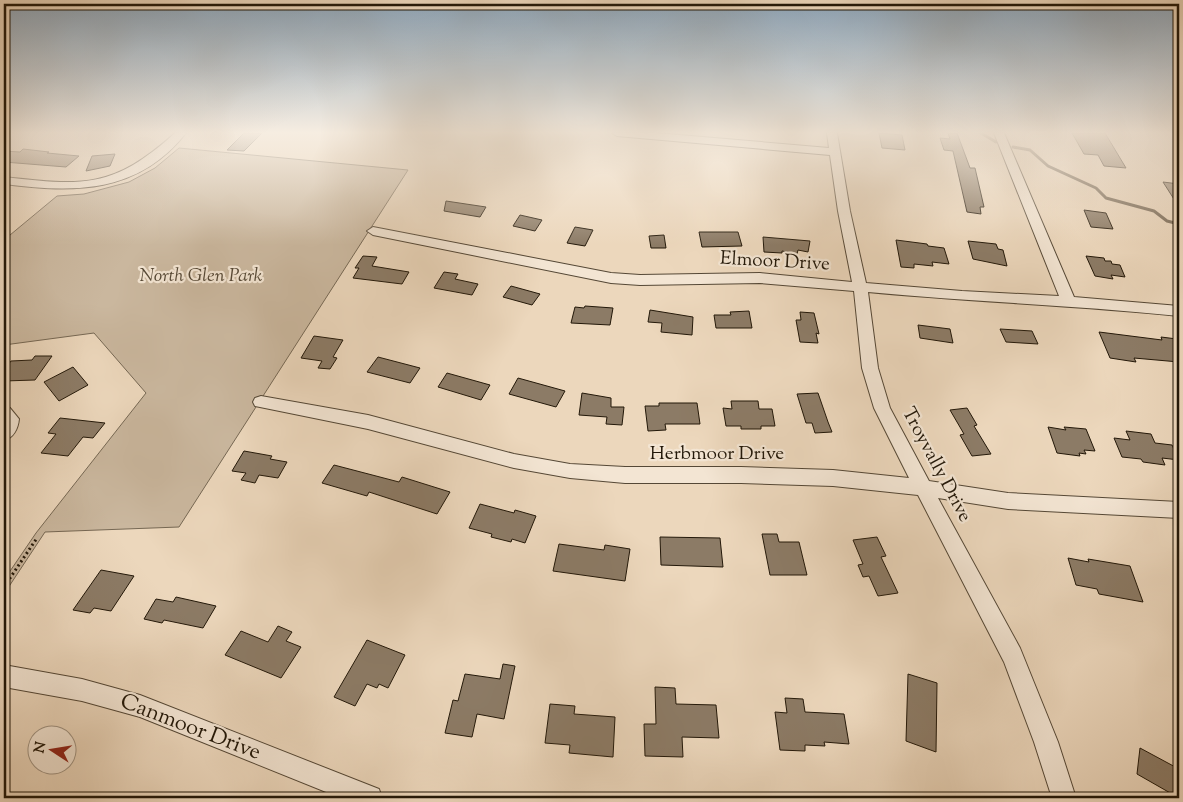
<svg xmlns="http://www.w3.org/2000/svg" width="1183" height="802" viewBox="0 0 1183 802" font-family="'Sorts Mill Goudy',serif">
<rect width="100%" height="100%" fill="#ecd7bc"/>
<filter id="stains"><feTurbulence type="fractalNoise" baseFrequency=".004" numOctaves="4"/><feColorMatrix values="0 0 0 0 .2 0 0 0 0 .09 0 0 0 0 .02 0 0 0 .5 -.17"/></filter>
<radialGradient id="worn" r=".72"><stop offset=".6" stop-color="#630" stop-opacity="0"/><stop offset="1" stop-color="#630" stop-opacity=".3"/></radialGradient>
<!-- green -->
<path fill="#cab79e" stroke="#766854" d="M179,148L408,170L179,527L45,532L4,594V580L36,533L146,393L94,333L4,345V240L57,196L84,194L129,182L155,168Z"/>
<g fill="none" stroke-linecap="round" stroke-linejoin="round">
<!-- stream -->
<g stroke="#736450" stroke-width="3">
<path d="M981,133L996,142"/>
<path d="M1013,147L1030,150L1048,166L1096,188L1106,198L1154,211L1167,221L1179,224"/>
</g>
</g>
<!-- building -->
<g fill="#8c7b66" stroke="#231809">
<path d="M244,133H262L244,151L227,150Z"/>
<path d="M879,133L902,135L905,150L882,148Z"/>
<path d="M948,133H957L970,168H975L984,207H980L981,214L967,212L953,151L944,150L940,138L950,139Z"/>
<path d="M1072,133H1105L1126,168L1104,166L1098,155L1084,154Z"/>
<path d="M23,149L49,152L47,153L79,156L66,167L4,162V151L20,152Z"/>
<path d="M115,154L110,166L86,171L92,156Z"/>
<path d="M1163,182L1179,184V207Z"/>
<path d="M446,201L486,207L480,217L444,211Z"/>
<path d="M1084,210L1106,213L1113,229L1091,227Z"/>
<path d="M520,215L542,220L535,231L513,226Z"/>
<path d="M575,227L593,230L585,246L567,243Z"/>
<path d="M699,232H738L742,246L702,247Z"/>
<path d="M664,235L666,248H651L649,236Z"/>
<path d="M763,237L810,241L808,252L798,250L797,254L782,251V253L764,252Z"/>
<path d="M896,240L927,244L928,246L944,248L949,264L932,262L933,266L914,264V268L901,267Z"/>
<path d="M968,241L996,244L998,249L1003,250L1007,266L973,259Z"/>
<path d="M363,256L377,257L372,266L409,272L402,284L353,278L359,268H355Z"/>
<path d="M1086,256L1104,258L1105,261H1111L1112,264L1120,265L1125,277L1111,275L1113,279L1095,276Z"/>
<path d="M444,272L458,274L455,279L478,284L472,295L434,288Z"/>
<path d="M511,286L540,294L532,305L503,297Z"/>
<path d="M585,306L613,308L610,325L571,323L575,307L584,308Z"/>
<path d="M650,310L693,317L692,335L661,332L662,323L648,322Z"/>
<path d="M749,311L752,328H716L714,315H731L730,312Z"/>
<path d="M800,312L814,313L819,334L816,333L818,343L800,342L796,320H801Z"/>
<path d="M918,325L950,329L953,343L920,338Z"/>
<path d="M1000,329L1032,331L1038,344L1006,342Z"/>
<path d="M1099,332L1162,340L1161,337L1177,339L1179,343V362L1134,358L1136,362L1110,358Z"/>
<path d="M314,336L343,340L333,357L337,358L330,369L318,368L322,361L301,358Z"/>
<path d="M35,356H52L35,380L4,381V370L11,361L32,360Z"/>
<path d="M378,357L420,368L410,383L367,372Z"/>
<path d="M73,367L88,385L59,401L44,382Z"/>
<path d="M447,373L490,385L481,400L438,387Z"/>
<path d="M518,378L565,391L556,407L509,394Z"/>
<path d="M582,393L611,398V407H624L622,425L606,424L607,417L579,415Z"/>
<path d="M818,393L828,422L832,432L815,433L812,423H806L797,394Z"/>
<path d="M731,401H758L759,409H772L775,426H761V429H741V426H726L723,408L732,409Z"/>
<path d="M659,403H697L700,424H665L666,430L648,431L645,406H659Z"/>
<path d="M967,408L977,425L974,426L991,454L972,456L960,435L964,434L950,410Z"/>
<path d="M60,418L105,423L93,438L83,437L68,456L41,453L56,434L48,433Z"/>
<path d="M1048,427L1066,430L1064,427L1086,429L1095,451L1084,450L1086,454L1079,453L1080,456L1057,453Z"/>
<path d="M1126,431L1151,434L1155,443L1172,445L1179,460L1162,458L1165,465L1143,462L1141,459L1122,457L1114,438L1130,440Z"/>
<path d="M244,451L272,456L270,459L287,462L278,478L259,475L255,483L241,480L246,473L232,471Z"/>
<path d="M334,465L399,482L402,477L450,492L437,514L369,492L367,496L322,483Z"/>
<path d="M480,504L514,513L515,510L536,516L525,543L512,539L511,542L491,537L492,534L469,528Z"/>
<path d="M762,534H777L779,542H799L807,575H770Z"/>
<path d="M660,537L720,538L723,567L661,565Z"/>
<path d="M877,537L886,556L881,557L898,593L878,596L869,576L863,577L858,565L863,564L853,540Z"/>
<path d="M559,544L604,550L605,545L630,549L625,581L553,571Z"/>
<path d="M1068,558L1089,562L1088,559L1130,566L1143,602L1099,594L1097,589L1076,585Z"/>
<path d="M101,570L134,576L111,611L94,608L90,613L73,610Z"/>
<path d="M176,597L216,606L203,628L164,620L162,623L144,619L156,599L173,602Z"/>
<path d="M278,626L292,632L286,641L301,647L281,678L225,655L241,631L268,642Z"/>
<path d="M367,640L405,655L388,688L379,684L377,688L367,684L355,706L334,697Z"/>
<path d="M503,664L515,666L504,719L477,714L472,737L445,733L453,700L458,701L465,674L500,679Z"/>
<path d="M908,674L937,683L936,752L906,741Z"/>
<path d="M655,687L675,688L676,704L716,705L719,738L682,737L683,757L645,756L644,724H656Z"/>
<path d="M785,698L803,699L805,712L844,714L849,744L824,742L825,746L805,745V751L780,750L775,712L787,713Z"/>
<path d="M550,704L575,706L574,714L615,717L613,757L569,753L570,745L545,743Z"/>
<path d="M1140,748L1179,769V798L1137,774Z"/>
</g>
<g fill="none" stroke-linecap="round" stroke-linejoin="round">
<!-- street casing -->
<g stroke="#554836" stroke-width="2">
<g id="street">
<path d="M175,133H186C138,194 74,193 4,184V177C83,186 113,189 175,133Z"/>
<path d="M612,133H656L829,148L827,133H837L850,211L866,283L962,291L1059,296L994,133H1004L1074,297L1179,306V316C1075,305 971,302 868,292L878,368L890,408L929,481L1008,493L1179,502V518L1008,509L938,498L1020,648L1058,742L1076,798H1052L1034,742L1004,662L918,495L833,486L741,483H625L570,478L514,468L368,429L255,406L253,402L255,398L261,396L368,415L514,454L570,464L625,467H741L833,470L909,478L874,408L862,368L854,291L760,283L640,285L611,283L373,235L367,231L373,227L611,273L640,275L760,273L852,282L838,211L830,155L617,136Z"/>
<path d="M4,406L10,408L19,419C18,429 14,437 4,441Z"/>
<path d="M4,665L82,679L140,695L379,789L382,798H341L140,717L82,701L4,687Z"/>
</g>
</g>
<!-- path -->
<path stroke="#231809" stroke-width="3" stroke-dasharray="2 3" stroke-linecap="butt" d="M4,587L37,538"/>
<!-- street -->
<use href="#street" fill="#f3e5d3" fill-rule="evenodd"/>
</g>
<!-- sky -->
<linearGradient id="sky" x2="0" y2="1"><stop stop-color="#8ea8be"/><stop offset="0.54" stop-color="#f6ede1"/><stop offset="1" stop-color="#f6ede1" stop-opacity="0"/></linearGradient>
<rect width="1183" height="245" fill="url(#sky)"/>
<g text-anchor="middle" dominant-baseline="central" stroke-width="4.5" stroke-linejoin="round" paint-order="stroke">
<!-- street labels -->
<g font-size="19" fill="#231809" stroke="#f3e5d3">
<text transform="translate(775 262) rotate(3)">Elmoor Drive</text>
<text x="717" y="454">Herbmoor Drive</text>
<text transform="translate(936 465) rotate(62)">Troyvally Drive</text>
</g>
<!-- park labels -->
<g font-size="19" font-style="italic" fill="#554836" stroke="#f3e5d3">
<text x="201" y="276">North Glen Park</text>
</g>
<!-- near-street labels -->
<g font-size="22" fill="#231809" stroke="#f3e5d3">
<text transform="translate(190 728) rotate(21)">Canmoor Drive</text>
</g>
</g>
<!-- margin -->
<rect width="1183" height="802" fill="none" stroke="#ecd7bc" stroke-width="20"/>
<rect x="5" y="5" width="1173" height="792" fill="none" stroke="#231809" stroke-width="2.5"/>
<rect x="10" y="10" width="1163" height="782" fill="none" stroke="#231809"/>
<!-- north arrow -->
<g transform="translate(52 750) rotate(282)"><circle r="24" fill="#f3e5d3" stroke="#a09382"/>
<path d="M0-4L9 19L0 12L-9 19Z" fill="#8f2418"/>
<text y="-8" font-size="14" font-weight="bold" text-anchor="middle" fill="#231809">N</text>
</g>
<rect width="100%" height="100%" filter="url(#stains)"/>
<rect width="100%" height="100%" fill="url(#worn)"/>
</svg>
